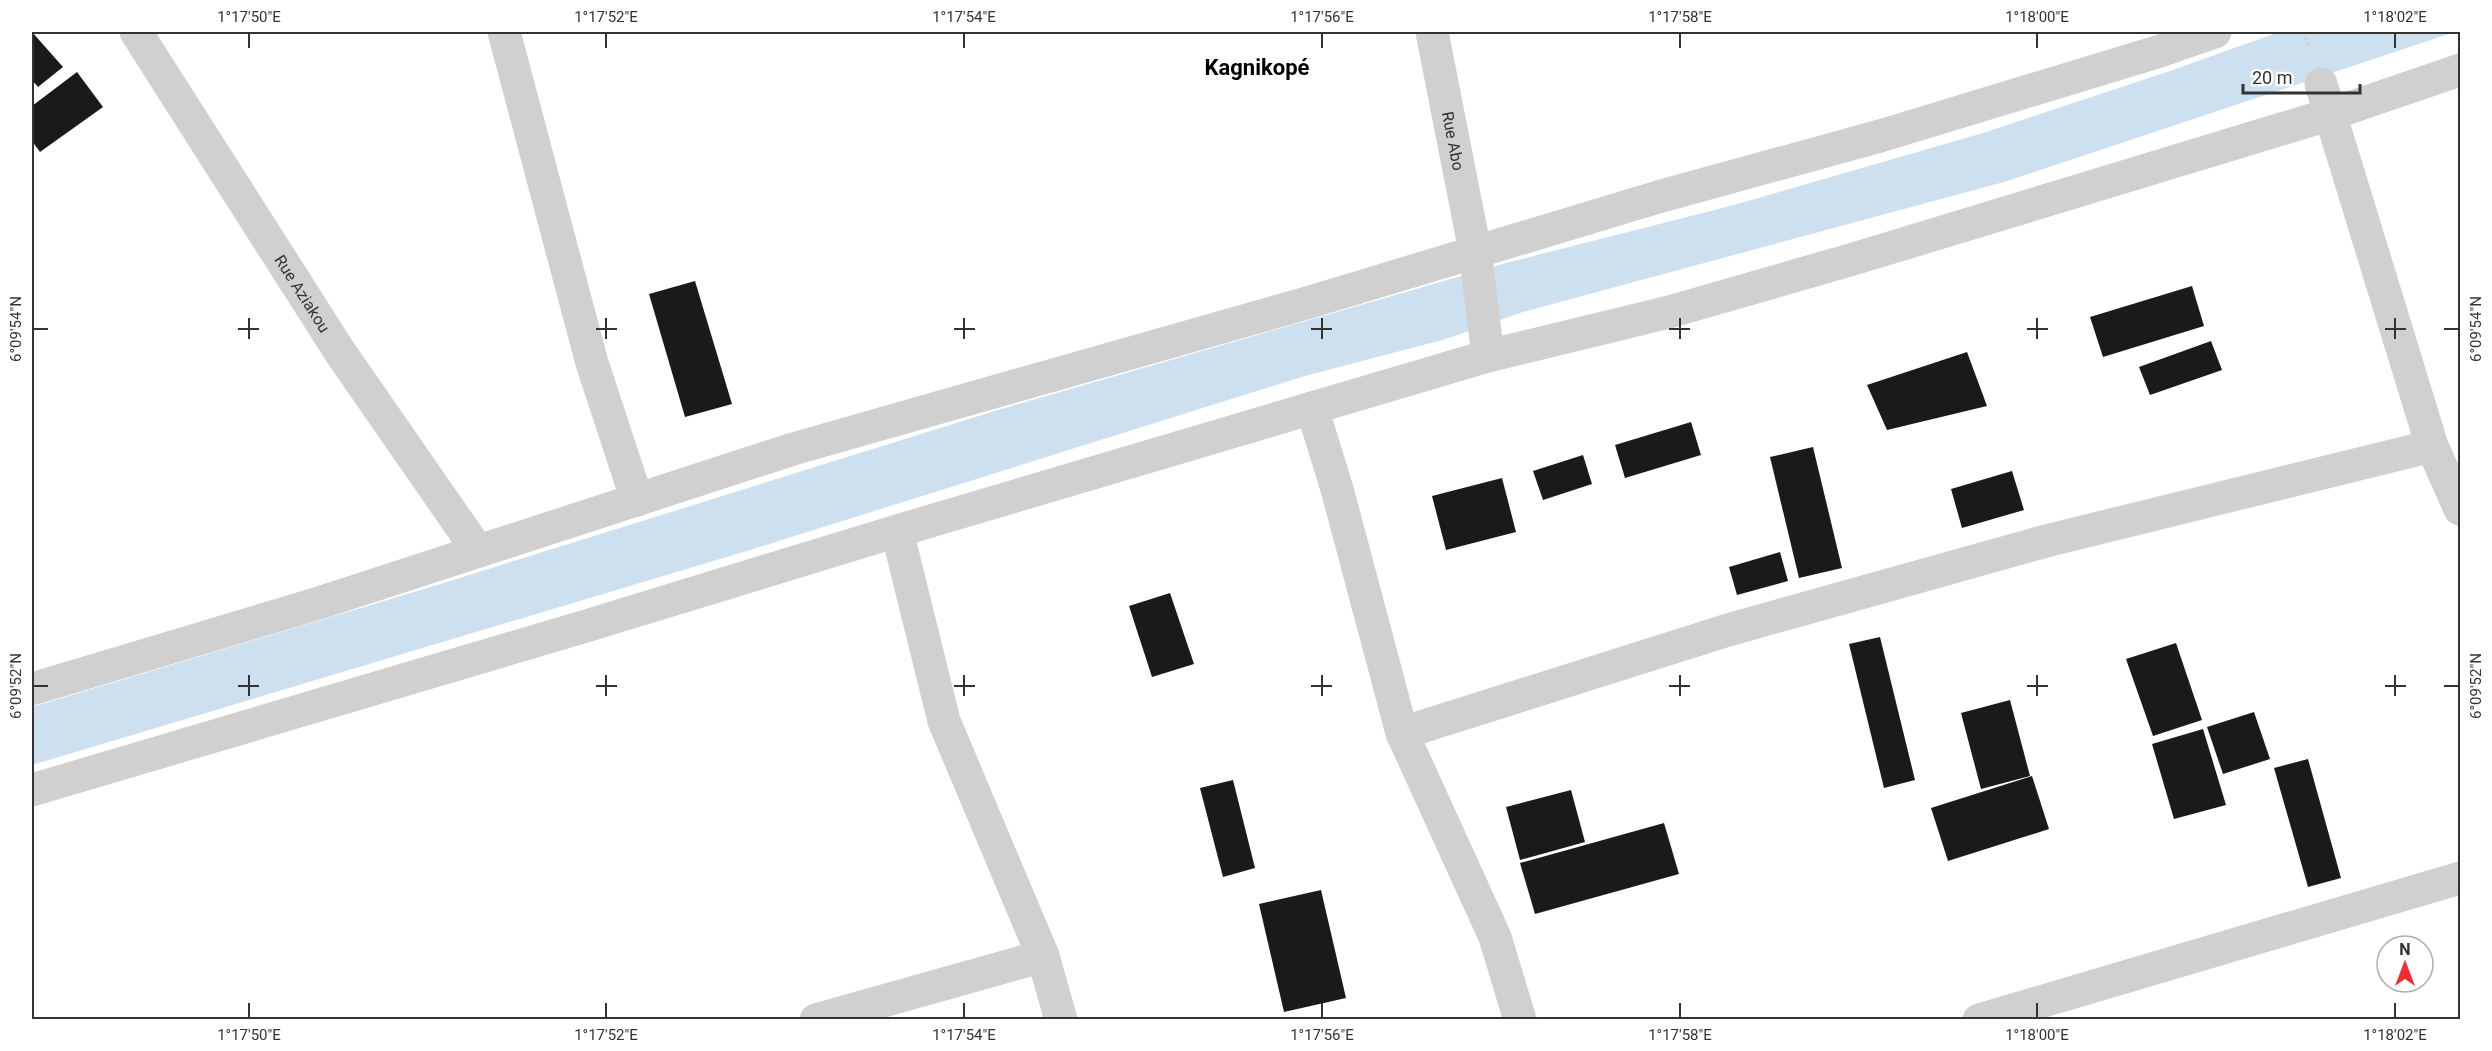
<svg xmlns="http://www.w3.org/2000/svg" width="2492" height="1051" viewBox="0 0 2492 1051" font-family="Roboto,sans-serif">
<rect width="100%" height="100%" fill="#fff"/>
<!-- water -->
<path fill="#cde0f0" d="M2279,32H2455L2004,182L1523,312L1446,339L1305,376L750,550L32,765V707L437,585L998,410L1506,263L1734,205L1983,133L2170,71Z"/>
<!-- building -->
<g fill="#1a1a1a">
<path d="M32,32L63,67L38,87L32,80Z"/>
<path d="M77,72L103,107L40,152L32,141V106Z"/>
<path d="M695,281L732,404L685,417L649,294Z"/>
<path d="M2192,286L2204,326L2103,357L2090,317Z"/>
<path d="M2211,341L2222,370L2150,395L2139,367Z"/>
<path d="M1967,352L1987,406L1887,430L1867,385Z"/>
<path d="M1691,422L1701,455L1625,478L1615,445Z"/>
<path d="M1813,447L1842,568L1799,578L1770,457Z"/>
<path d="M1583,455L1592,484L1543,500L1533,471Z"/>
<path d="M2012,471L2024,510L1962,528L1951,489Z"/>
<path d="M1502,478L1516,532L1446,550L1432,496Z"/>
<path d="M1780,552L1788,581L1737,595L1729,567Z"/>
<path d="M1170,593L1194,664L1152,677L1129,606Z"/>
<path d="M1880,637L1915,780L1884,788L1849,644Z"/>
<path d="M2176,643L2202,720L2153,736L2126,659Z"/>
<path d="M2010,700L2030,776L1981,789L1961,713Z"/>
<path d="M2254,712L2270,759L2223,774L2207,727Z"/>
<path d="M2203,729L2226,805L2174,819L2152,744Z"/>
<path d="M2308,759L2341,878L2308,887L2274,768Z"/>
<path d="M2032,776L2049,829L1948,861L1931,808Z"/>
<path d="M1233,780L1255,868L1223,877L1200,788Z"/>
<path d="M1571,790L1585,842L1520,860L1506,807Z"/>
<path d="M1664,823L1679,874L1535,914L1520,863Z"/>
<path d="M1321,890L1346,998L1284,1012L1259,904Z"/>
</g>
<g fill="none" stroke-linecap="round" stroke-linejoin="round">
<!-- path -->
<path stroke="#d0d0d0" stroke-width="4" stroke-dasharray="3 3" stroke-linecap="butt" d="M2303,32L2310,49"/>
<!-- minor -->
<g stroke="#d0d0d0" stroke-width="33">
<path id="s1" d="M136,32L340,352L478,551"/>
<path d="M504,32L592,363L637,500"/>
<path id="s2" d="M1432,32L1475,251L1488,356"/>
<path d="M2321,84L2432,446L2460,509"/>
<path d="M1312,408L1337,489L1402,733L1495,937L1520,1020"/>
<path d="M32,689L319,603L793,449L1310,302L1658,197L1880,136L2157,52L2215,32"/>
<path d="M1402,733L1728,630L2046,541L2432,446"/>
<path d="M32,790L586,626L897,531"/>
<path d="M816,1020L1043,956"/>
<path d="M1061,1020L1043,956L944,721L897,531L1488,356L1669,312L1850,260L2331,114L2460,70"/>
<path d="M1979,1020L2460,878"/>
</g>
</g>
<!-- ticks -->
<path fill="none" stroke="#333" stroke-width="2" d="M249,33V48M606,33V48M964,33V48M1322,33V48M1680,33V48M2037,33V48M2395,33V48M249,318V339M606,318V339M964,318V339M1322,318V339M1680,318V339M2037,318V339M2395,318V339M33,329H48M238,329H259M596,329H617M954,329H975M1311,329H1332M1669,329H1690M2027,329H2048M2385,329H2406M2444,329H2459M249,675V696M606,675V696M964,675V696M1322,675V696M1680,675V696M2037,675V696M2395,675V696M33,686H48M238,686H259M596,686H617M954,686H975M1311,686H1332M1669,686H1690M2027,686H2048M2385,686H2406M2444,686H2459M249,1003V1018M606,1003V1018M964,1003V1018M1322,1003V1018M1680,1003V1018M2037,1003V1018M2395,1003V1018"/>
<g text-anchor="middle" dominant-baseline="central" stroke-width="6" stroke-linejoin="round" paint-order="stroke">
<!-- street labels -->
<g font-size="16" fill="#333" stroke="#fff">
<text stroke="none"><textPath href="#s2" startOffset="111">Rue Abo</textPath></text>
<text stroke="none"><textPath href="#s1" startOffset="310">Rue Aziakou</textPath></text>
</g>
<!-- district labels -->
<g font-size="22" font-weight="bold" fill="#000" stroke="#fff">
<text x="1257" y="67">Kagnikopé</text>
</g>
</g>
<!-- border -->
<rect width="2492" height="1051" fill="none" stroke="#ffffff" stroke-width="66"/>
<!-- north arrow -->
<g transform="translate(2405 964)"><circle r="28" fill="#ffffff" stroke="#adadad" stroke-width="1.5"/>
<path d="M0-4.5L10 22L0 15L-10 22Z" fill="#f12d32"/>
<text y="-9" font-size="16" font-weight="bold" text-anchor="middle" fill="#333333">N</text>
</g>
<!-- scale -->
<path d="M2243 84v9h117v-9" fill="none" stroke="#333333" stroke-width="3"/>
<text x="2252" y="84" font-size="18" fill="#333333" stroke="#ffffff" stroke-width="4.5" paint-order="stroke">20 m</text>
<rect x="33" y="33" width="2426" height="985" fill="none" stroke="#333" stroke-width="2"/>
<g font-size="15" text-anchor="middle" fill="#333">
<text x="249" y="22">1°17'50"E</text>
<text x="606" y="22">1°17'52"E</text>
<text x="964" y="22">1°17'54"E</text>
<text x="1322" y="22">1°17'56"E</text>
<text x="1680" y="22">1°17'58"E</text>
<text x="2037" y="22">1°18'00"E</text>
<text x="2395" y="22">1°18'02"E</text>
<text transform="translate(16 329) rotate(-90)" y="5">6°09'54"N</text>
<text transform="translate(2476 329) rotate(-90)" y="5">6°09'54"N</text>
<text transform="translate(16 686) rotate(-90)" y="5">6°09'52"N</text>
<text transform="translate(2476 686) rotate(-90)" y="5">6°09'52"N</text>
<text x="249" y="1040">1°17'50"E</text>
<text x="606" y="1040">1°17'52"E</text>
<text x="964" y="1040">1°17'54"E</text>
<text x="1322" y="1040">1°17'56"E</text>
<text x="1680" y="1040">1°17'58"E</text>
<text x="2037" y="1040">1°18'00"E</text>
<text x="2395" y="1040">1°18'02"E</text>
</g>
</svg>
